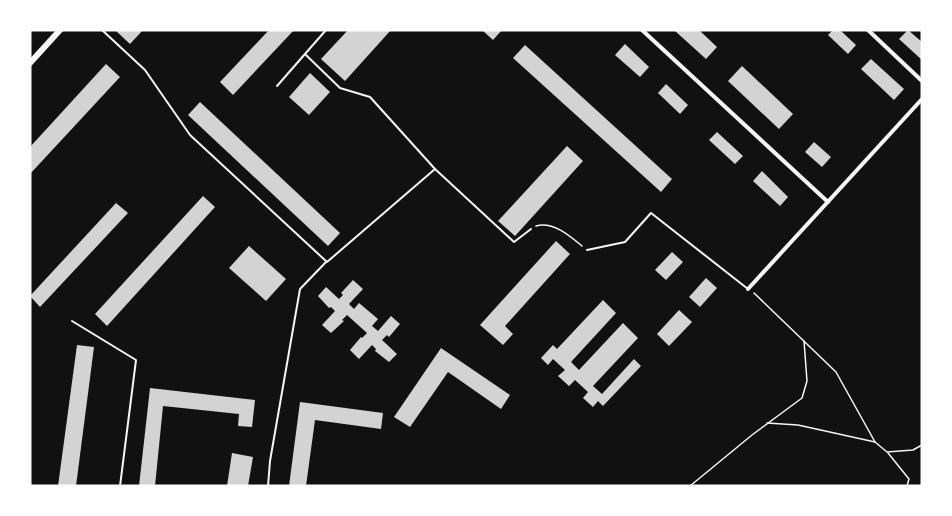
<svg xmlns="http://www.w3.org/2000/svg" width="952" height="516" viewBox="0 0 952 516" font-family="Literata,serif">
<rect width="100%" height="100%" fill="#111"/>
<!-- building -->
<g fill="#d3d3d3">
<path d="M115,30H143L130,44Z"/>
<path d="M269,30H294L233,95L220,82Z"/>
<path d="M348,30H391L345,81L321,59Z"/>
<path d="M482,30H502L493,40Z"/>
<path d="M674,30H699L717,47L706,59Z"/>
<path d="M833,30H840L856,45L848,54L828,35Z"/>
<path d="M908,30L922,42V60L899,39Z"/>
<path d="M625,44L649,67L640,77L615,55Z"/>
<path d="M525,45L672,179L661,192L513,58Z"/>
<path d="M871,59L904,89L894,100L861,69Z"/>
<path d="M106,64L120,77L30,174V147Z"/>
<path d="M742,66L793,114L779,129L728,81Z"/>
<path d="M310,73L330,92L309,115L289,97Z"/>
<path d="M666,84L688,105L680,114L658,93Z"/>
<path d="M200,102L340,233L328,246L188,115Z"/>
<path d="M717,132L743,156L735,164L709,140Z"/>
<path d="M814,142L831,157L822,167L805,152Z"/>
<path d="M567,146L583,161L515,236L498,221Z"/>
<path d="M762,171L788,197L780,206L753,181Z"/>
<path d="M203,196L215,207L107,326L95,314Z"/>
<path d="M116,203L128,213L40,307L30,296Z"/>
<path d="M556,241L570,254L505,326L513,334L503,345L480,325Z"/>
<path d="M249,246L286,279L266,301L229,268Z"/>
<path d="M672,252L683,262L666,280L655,270Z"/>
<path d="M706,278L717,288L700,307L689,297Z"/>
<path d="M353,280L363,289L349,304L354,309L359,303L378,319L372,326L378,331L391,316L400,324L389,337L387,335L382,340L397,354L389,362L375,351L376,349L372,345L359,359L350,350L361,337L362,338L367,333L347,315L342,320L344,321L331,333L322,325L335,311L331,307L329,308L318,296L326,287L339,299L343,295L341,293Z"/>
<path d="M603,300L616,313L571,362L579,370L623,323L638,338L593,386L602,394L634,359L641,366L603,406L598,401L593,407L583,398L588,392L575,380L569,386L558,376L565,370L553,359L548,365L541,358L553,345L557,349Z"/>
<path d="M679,310L692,322L669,346L657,334Z"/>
<path d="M77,345L94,347L76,486H58Z"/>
<path d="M441,348L510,395L501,409L448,372L410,427L394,417Z"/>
<path d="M150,388L255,400L252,427L238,426L239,414L163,406L155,486H139Z"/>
<path d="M300,402L383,413L381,429L315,420L306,486H289Z"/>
<path d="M232,453L253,457L248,486H227Z"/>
</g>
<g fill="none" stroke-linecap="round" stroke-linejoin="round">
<!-- path -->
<g stroke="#f5f5f5" stroke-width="1.5">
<path d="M536,226C553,221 570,236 582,246"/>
<path d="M754,293L836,372L875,442L887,452L913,450L922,445"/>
<path d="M767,423L798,425L875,442"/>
<path d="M888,453L909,479L907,486"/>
<path d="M690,486L752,435L802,398L807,381L804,341"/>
</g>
<!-- service -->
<g stroke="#f5f5f5" stroke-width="2">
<path d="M102,30L145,70L190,135L327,262L435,169"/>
<path d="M306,55L340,88L370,97L435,169L514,242L531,229"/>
<path d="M277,86L326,30"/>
<path d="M587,250L625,242L651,213L748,289"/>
<path d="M72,321L136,360L120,486"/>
<path d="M268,486L270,461L300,289L326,262"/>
</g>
<!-- minor -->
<g stroke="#f5f5f5" stroke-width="4">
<path d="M642,30L828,202"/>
<path d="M868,30L922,81"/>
<path d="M748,289L922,99"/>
</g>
<!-- primary -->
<path stroke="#f5f5f5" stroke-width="6" d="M30,63L60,30"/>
</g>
<!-- border -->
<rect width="952" height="516" fill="none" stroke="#ffffff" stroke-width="63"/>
</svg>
